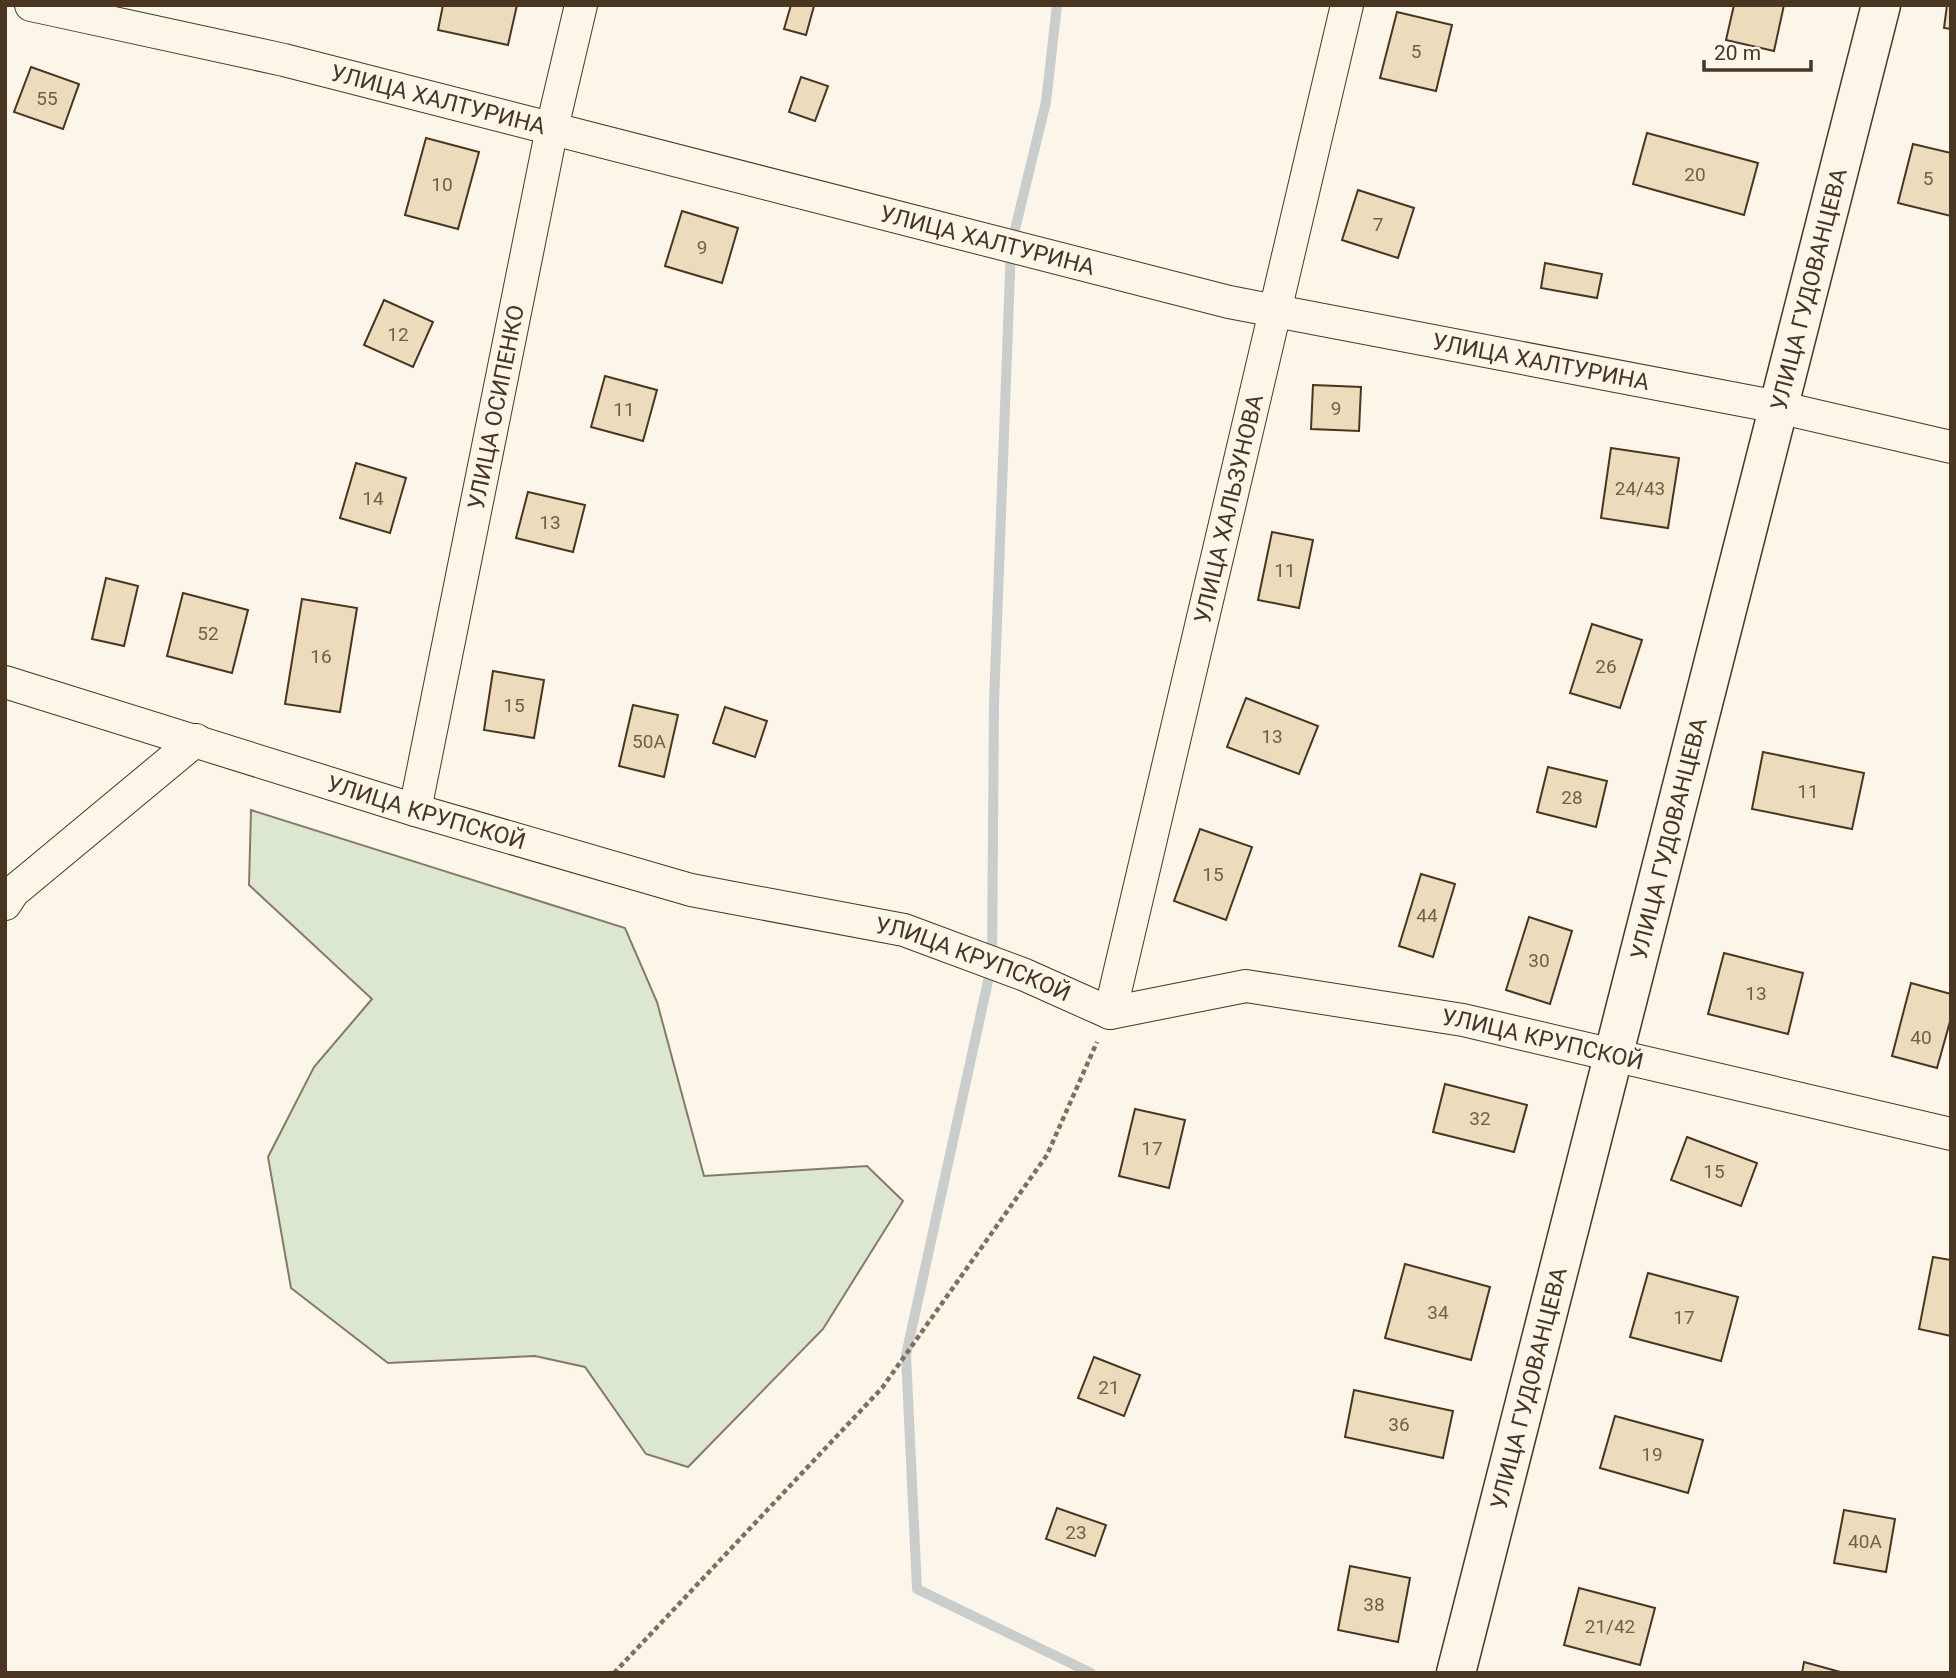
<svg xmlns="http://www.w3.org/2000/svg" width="1956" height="1678" viewBox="0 0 1956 1678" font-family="Roboto,sans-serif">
<rect width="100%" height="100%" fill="#fbf6e9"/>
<!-- green -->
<path fill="#dce7d0" stroke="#887966" stroke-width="2" d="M251,810L625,928L657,1002L704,1176L867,1166L903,1201L823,1329L688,1467L646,1454L585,1367L535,1356L388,1363L291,1288L268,1157L314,1067L372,999L249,885Z"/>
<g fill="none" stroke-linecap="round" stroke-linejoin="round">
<!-- stream -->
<path stroke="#c9cecd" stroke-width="10" d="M1057,5L1046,102L1011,246L994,703L992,963L906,1355L917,1589L1091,1673"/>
</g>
<!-- building -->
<g fill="#ecdcbc" stroke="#4a3520" stroke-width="2">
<path d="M443,5H517L508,45L438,30Z"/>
<path d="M791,5L814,6L806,35L784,29Z"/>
<path d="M1734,5H1784L1774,51L1726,40Z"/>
<path d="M1947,5H1951V29L1944,28Z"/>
<path d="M1397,12L1452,25L1436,91L1380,78Z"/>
<path d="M31,67L79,84L63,129L14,112Z"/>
<path d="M801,77L828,86L815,121L789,112Z"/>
<path d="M1647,133L1758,163L1744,215L1633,184Z"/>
<path d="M426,138L479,152L458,229L405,215Z"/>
<path d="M1913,144L1951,153V216L1898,203Z"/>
<path d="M1358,190L1414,208L1398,258L1342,240Z"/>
<path d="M682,211L738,228L722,283L665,266Z"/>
<path d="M1545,263L1602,274L1597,298L1541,288Z"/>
<path d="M384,300L433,322L413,367L364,345Z"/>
<path d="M605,376L657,390L643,441L591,427Z"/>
<path d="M1313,385L1361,387L1359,431L1311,429Z"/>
<path d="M1611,448L1679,458L1668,528L1601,518Z"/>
<path d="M356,463L406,478L390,533L340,518Z"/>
<path d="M528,492L585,505L573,552L516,538Z"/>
<path d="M1272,532L1313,540L1299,608L1258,600Z"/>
<path d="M106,578L138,586L124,646L92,639Z"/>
<path d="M183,593L248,610L232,673L167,656Z"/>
<path d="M302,599L357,608L340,712L285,704Z"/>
<path d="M1592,624L1642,640L1620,708L1570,693Z"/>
<path d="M493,671L544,680L534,738L484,730Z"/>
<path d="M1246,698L1318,726L1299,774L1227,747Z"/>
<path d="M633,705L678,715L664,777L619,766Z"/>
<path d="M725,707L767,721L755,757L713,743Z"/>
<path d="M1763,752L1864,773L1852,829L1752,809Z"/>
<path d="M1548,767L1607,781L1596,827L1537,812Z"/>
<path d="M1200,829L1252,847L1226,920L1174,901Z"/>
<path d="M1421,874L1455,884L1433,957L1399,946Z"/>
<path d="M1529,917L1572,931L1550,1004L1506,990Z"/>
<path d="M1724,953L1803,973L1788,1034L1708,1014Z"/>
<path d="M1911,983L1951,994V1018L1937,1068L1892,1056Z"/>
<path d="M1445,1084L1527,1105L1514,1152L1433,1132Z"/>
<path d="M1135,1109L1185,1120L1169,1188L1119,1176Z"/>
<path d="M1687,1137L1757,1163L1741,1206L1671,1180Z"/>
<path d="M1933,1257L1951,1260V1336L1919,1329Z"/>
<path d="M1405,1264L1490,1287L1471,1360L1385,1338Z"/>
<path d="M1648,1273L1738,1297L1721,1361L1630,1337Z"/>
<path d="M1094,1357L1140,1375L1124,1416L1078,1398Z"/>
<path d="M1354,1390L1453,1411L1443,1458L1345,1437Z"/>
<path d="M1615,1416L1703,1440L1688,1493L1600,1468Z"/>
<path d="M1057,1508L1106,1525L1095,1556L1046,1539Z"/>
<path d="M1844,1510L1895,1519L1886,1572L1834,1563Z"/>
<path d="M1350,1566L1410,1578L1398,1642L1338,1630Z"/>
<path d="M1579,1588L1655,1608L1640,1665L1564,1645Z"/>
<path d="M1804,1662L1844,1673H1802Z"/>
</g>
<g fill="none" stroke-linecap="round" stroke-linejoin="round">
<!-- minor casing -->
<g stroke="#4a3520" stroke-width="34">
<g id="minor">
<path id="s1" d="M31,5L284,60L1229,302L1778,407L1951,447"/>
<path id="s2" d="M5,682L415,810L691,890L904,930L1025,975L1110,1013L1246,986L1463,1020L1951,1134"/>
<path id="s3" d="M415,810L552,128L581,5"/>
<path d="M5,904L13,892L196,740"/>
<path id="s4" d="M1110,1013L1347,5"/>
</g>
</g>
<!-- tertiary casing -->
<g stroke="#4a3520" stroke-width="41">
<g id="tertiary">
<path id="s5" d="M1456,1673L1881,5"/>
</g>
</g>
<!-- path -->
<path stroke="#7f6f5c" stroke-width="4.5" stroke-dasharray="5 3.5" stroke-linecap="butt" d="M614,1673L882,1388L1047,1155L1097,1042"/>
<!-- minor -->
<use href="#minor" stroke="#fbf6e9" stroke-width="32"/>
<!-- tertiary -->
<use href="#tertiary" stroke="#fbf6e9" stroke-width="38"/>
</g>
<g text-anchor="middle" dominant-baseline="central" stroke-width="5" stroke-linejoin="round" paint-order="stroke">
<!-- number labels -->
<g font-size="19" fill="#725f47">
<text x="1416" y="51">5</text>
<text x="47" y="98">55</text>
<text x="1695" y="174">20</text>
<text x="1928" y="178">5</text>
<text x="442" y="184">10</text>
<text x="1378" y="224">7</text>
<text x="702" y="247">9</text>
<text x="398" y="334">12</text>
<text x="1336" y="408">9</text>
<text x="624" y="409">11</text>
<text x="1640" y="488">24/43</text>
<text x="373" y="498">14</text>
<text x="550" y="522">13</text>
<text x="1285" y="570">11</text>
<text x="208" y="633">52</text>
<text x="321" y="656">16</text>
<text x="1606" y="666">26</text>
<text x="514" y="705">15</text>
<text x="1272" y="736">13</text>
<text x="649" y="741">50А</text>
<text x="1808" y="791">11</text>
<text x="1572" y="797">28</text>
<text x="1213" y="874">15</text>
<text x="1427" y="915">44</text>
<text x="1539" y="960">30</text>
<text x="1756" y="993">13</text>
<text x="1921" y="1037">40</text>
<text x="1480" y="1118">32</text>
<text x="1152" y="1148">17</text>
<text x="1714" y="1171">15</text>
<text x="1438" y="1312">34</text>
<text x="1684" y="1317">17</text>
<text x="1109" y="1387">21</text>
<text x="1399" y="1424">36</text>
<text x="1652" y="1454">19</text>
<text x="1076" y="1532">23</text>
<text x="1865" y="1541">40А</text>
<text x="1374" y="1604">38</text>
<text x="1610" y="1626">21/42</text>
</g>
<!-- street labels -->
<g font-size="23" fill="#4a3520" stroke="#fbf6e9">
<text stroke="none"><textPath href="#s1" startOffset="418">УЛИЦА ХАЛТУРИНА</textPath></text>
<text stroke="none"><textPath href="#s1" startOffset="985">УЛИЦА ХАЛТУРИНА</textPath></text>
<text stroke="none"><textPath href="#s5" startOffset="1428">УЛИЦА ГУДОВАНЦЕВА</textPath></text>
<text stroke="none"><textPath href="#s1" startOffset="1552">УЛИЦА ХАЛТУРИНА</textPath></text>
<text stroke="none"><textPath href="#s3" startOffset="411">УЛИЦА ОСИПЕНКО</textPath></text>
<text stroke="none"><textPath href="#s4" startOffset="518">УЛИЦА ХАЛЬЗУНОВА</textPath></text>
<text stroke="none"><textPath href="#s2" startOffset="441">УЛИЦА КРУПСКОЙ</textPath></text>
<text stroke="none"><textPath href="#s5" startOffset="861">УЛИЦА ГУДОВАНЦЕВА</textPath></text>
<text stroke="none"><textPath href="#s2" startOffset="1008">УЛИЦА КРУПСКОЙ</textPath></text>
<text stroke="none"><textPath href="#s2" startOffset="1596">УЛИЦА КРУПСКОЙ</textPath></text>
<text stroke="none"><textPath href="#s5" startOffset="294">УЛИЦА ГУДОВАНЦЕВА</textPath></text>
</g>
</g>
<!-- border -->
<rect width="1956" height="1678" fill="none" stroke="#4a3520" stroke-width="14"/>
<!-- scale -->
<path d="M1704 60v10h107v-10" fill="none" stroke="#4a3520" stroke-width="3.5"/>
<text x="1714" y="60" font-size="21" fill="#4a3520" stroke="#fbf6e9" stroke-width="5" paint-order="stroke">20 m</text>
</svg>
